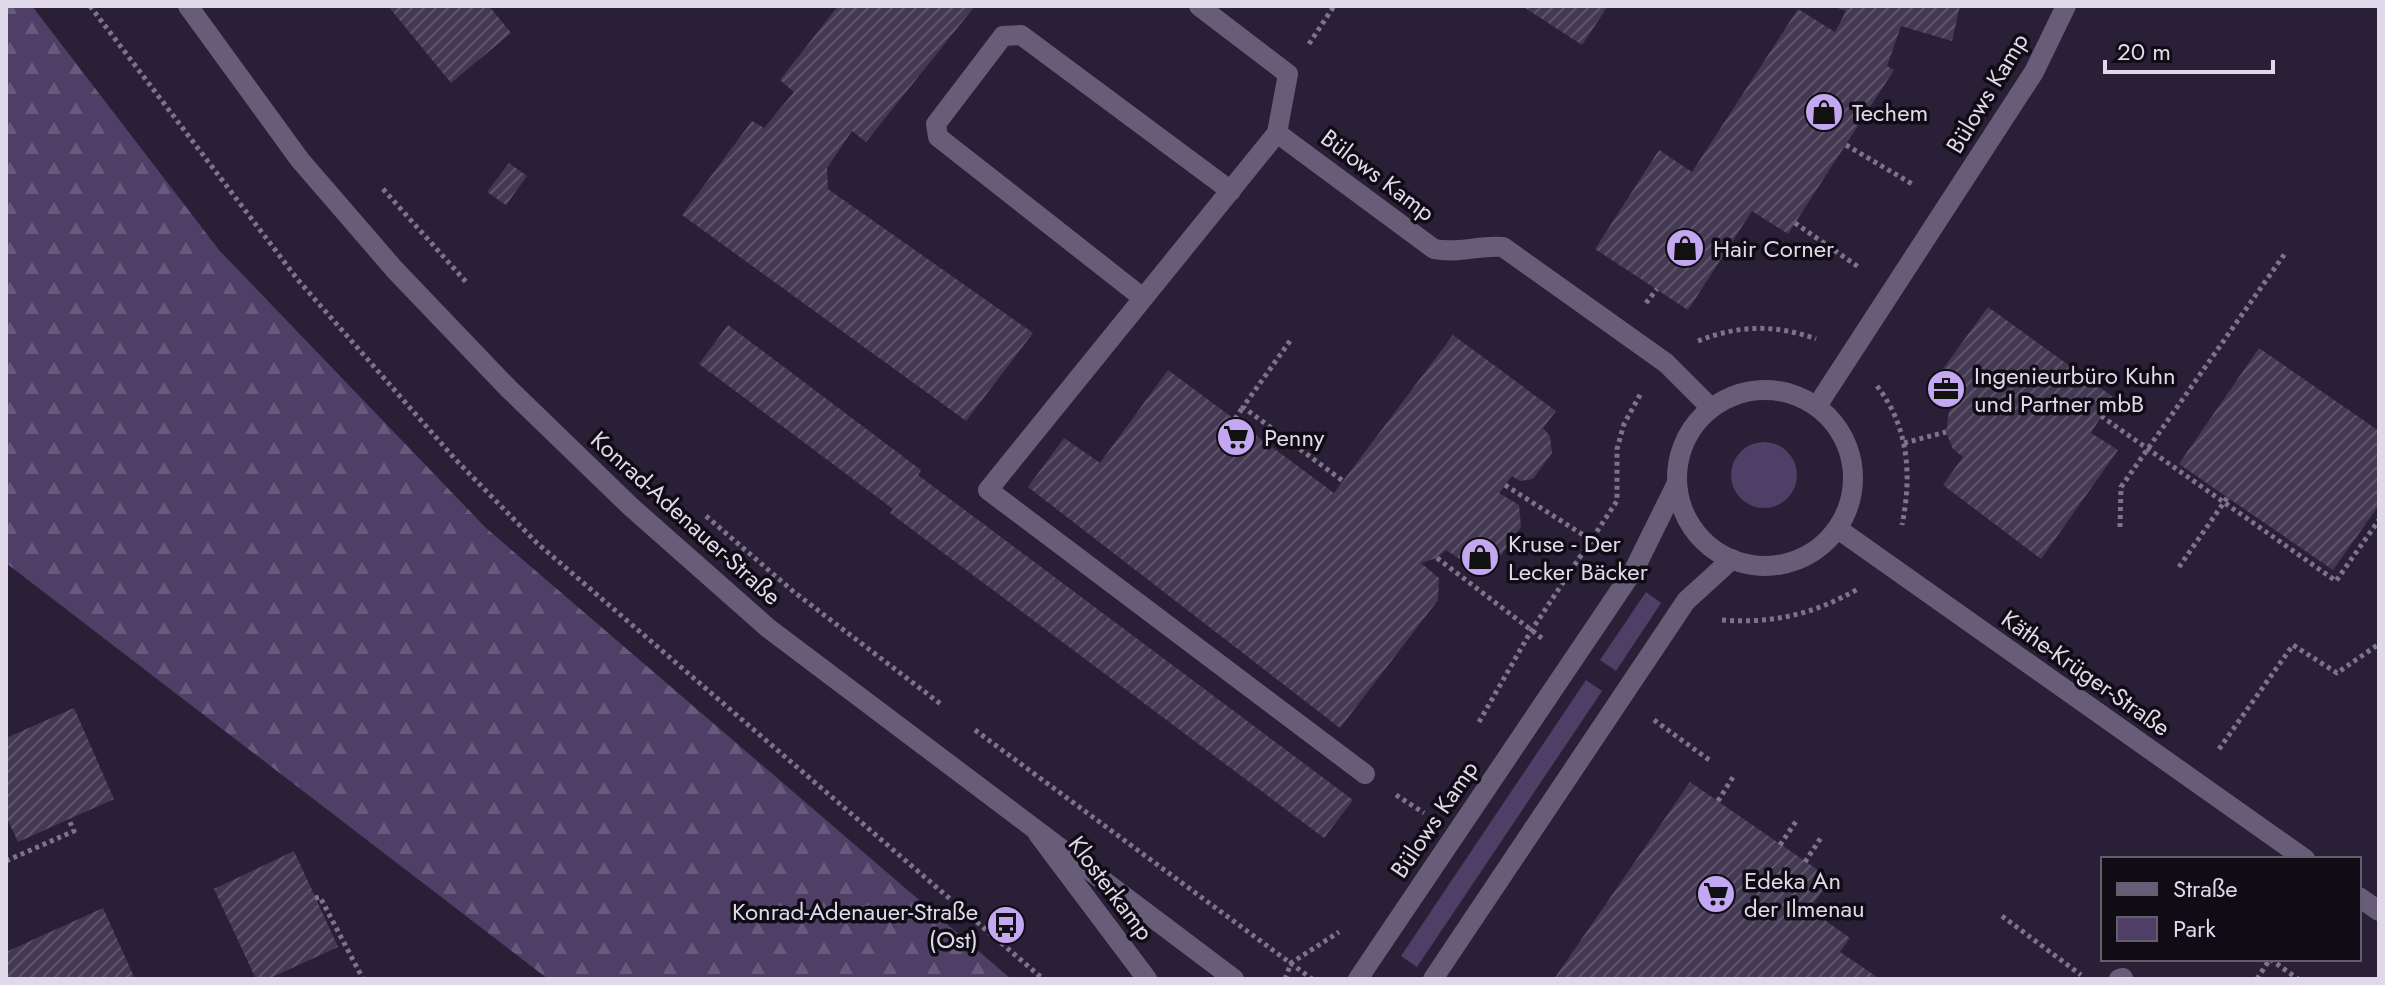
<svg xmlns="http://www.w3.org/2000/svg" width="2385" height="985" viewBox="0 0 2385 985" font-family="Jost,sans-serif">
<defs>
<pattern id="forest-firs" width="22" height="20" patternUnits="userSpaceOnUse" patternTransform="scale(2)"><rect width="22" height="20" fill="#4f3f67"/><path d="M5 1l3.5 6h-7zM16 11l3.5 6h-7z" fill="#685a7d"/></pattern>
<pattern id="building-hatch" width="6" height="6" patternUnits="userSpaceOnUse" patternTransform="scale(2)"><rect width="6" height="6" fill="#433952"/><path d="M-1 1l2-2M0 6l6-6M5 7l2-2" fill="none" stroke="#5e556b"/></pattern>
</defs>
<rect width="100%" height="100%" fill="#292037"/>
<!-- green -->
<g fill="#4f3f67">
<circle cx="1764" cy="475" r="33"/>
<path d="M1646,592L1661,603L1616,671L1600,660Z"/>
<path d="M1586,680L1602,691L1417,967L1401,956Z"/>
</g>
<!-- forest -->
<path fill="url(#forest-firs)" d="M6,6H32L219,250L486,528L1011,979H548L6,563Z"/>
<!-- building -->
<g fill="url(#building-hatch)">
<path d="M388,6H489L511,33L451,83Z"/>
<path d="M838,6H975L866,142L852,131L827,168L828,189L1033,333L966,421L682,215L752,121L764,128L794,92L780,80Z"/>
<path d="M1522,6H1608L1582,45Z"/>
<path d="M1833,6H1960L1952,41L1901,26L1887,66L1894,70L1788,234L1752,211L1688,310L1595,249L1659,150L1692,172L1798,9L1835,32L1846,11Z"/>
<path d="M509,163L527,176L506,205L487,192Z"/>
<path d="M1988,307L2113,397L2091,433L2118,450L2041,559L1943,485L1963,457L1953,449L1946,432L1949,412L1957,403L1932,384Z"/>
<path d="M728,325L921,470L918,475L1353,800L1324,838L890,513L893,509L699,364Z"/>
<path d="M1453,335L1556,411L1543,428L1550,436L1552,453L1533,479L1520,481L1512,476L1499,493L1519,505L1521,527L1494,565L1473,568L1446,550L1437,558L1421,563L1439,578L1438,600L1340,728L1028,487L1064,438L1100,463L1168,370L1334,493Z"/>
<path d="M2259,348L2379,431V505L2333,570L2179,464Z"/>
<path d="M74,708L114,799L18,842L6,816V738Z"/>
<path d="M1690,782L1831,879L1809,909L1850,938L1840,952L1880,979H1554Z"/>
<path d="M294,851L338,947L268,979H256L214,889Z"/>
<path d="M103,908L135,979H6V952Z"/>
</g>
<g fill="none" stroke-linecap="round" stroke-linejoin="round">
<!-- path -->
<g stroke="#7c7488" stroke-width="5" stroke-dasharray="4 4" stroke-linecap="butt">
<path d="M90,6L298,280L455,459L537,543L1043,979"/>
<path d="M1309,44L1334,6"/>
<path d="M1846,145L1914,185"/>
<path d="M383,189L467,283"/>
<path d="M1795,223L1860,268"/>
<path d="M1646,303L1657,289"/>
<path d="M1290,341L1243,407L1343,481"/>
<path d="M1698,341C1739,325 1774,324 1816,339"/>
<path d="M1877,386C1909,427 1912,476 1902,525"/>
<path d="M2101,416L2336,581L2379,520"/>
<path d="M1235,419L1243,407"/>
<path d="M1904,443L1946,432"/>
<path d="M1505,485L1602,547"/>
<path d="M706,516L794,592L942,705"/>
<path d="M2120,527L2121,487L2286,252"/>
<path d="M1437,558L1543,639"/>
<path d="M2179,567L2227,498"/>
<path d="M1722,620C1773,624 1814,614 1858,589"/>
<path d="M1654,720L1712,762"/>
<path d="M1479,722L1531,631L1617,501V449L1624,424L1641,393"/>
<path d="M975,730L1312,979"/>
<path d="M2219,749L2293,645L2337,673L2379,644"/>
<path d="M1396,795L1424,813"/>
<path d="M1718,801L1733,777"/>
<path d="M1780,845L1797,820"/>
<path d="M6,861L74,831L69,820"/>
<path d="M1805,862L1822,836"/>
<path d="M315,898L320,897L363,979"/>
<path d="M2002,916L2081,975"/>
<path d="M1285,979L1291,963L1339,932"/>
<path d="M2257,979L2270,959L2298,979"/>
</g>
<!-- lane -->
<g stroke="#675d78" stroke-width="20">
<path d="M1277,133L988,490L1365,774"/>
<path d="M1143,298L938,137L936,124L1003,36L1021,35L1231,191"/>
<path d="M2119,979L2123,978"/>
</g>
<!-- street -->
<g stroke="#675d78" stroke-width="20">
<path d="M1199,6L1288,74L1277,133L1434,249C1458,254 1479,245 1503,247L1666,363L1711,408"/>
<circle cx="1765" cy="478" r="88"/>
<path d="M1817,406L2034,72L2066,6"/>
<path d="M1838,529L2305,859"/>
<path d="M1038,834L1147,979"/>
<path d="M2359,897L2379,911"/>
<path d="M1358,979L1635,568L1677,483"/>
<path d="M1433,979L1686,601L1732,559"/>
</g>
<!-- secondary -->
<path stroke="#675d78" stroke-width="20" d="M188,6L300,160L395,270L508,388L630,506L768,628L1234,979"/>
</g>
<!-- icons -->
<defs>
<g id="shop-disc" transform="scale(2)"><circle r="9.5" fill="#c4a7f1" stroke="#100c16"/><path d="M-5-2.5h2.3a2.7 3.5 0 0 1 5.4 0H5L5.5 6h-11ZM-1.5-2.5h3a1.5 2.3 0 0 0-3 0Z" fill="#111"/></g>
<g id="office-disc" transform="scale(2)"><circle r="9.5" fill="#c4a7f1" stroke="#100c16"/><path d="M-6-3h4V-5.5h4V-3h4V5H-6ZM-1-4.5V-3h2v-1.5ZM-6 0V1H6V0Z" fill="#111"/></g>
<g id="supermarket-disc" transform="scale(2)"><circle r="9.5" fill="#c4a7f1" stroke="#100c16"/><path d="M-6-5.5h2.5l.6 2H6L4.5 2H-2.5L-4.4-4H-6ZM-1.5 3.2a1.3 1.3 0 1 0 .1 0ZM3 3.2a1.3 1.3 0 1 0 .1 0Z" fill="#111"/></g>
<g id="bus-disc" transform="scale(2)"><circle r="9.5" fill="#c4a7f1" stroke="#100c16"/><path d="M-5-6H5V4H4V6H2V4H-2V6H-4V4H-5ZM-3.5-4V0h7V-4ZM-3.5 1.2v1.5H-2V1.2ZM2 1.2v1.5H3.5V1.2Z" fill="#111"/></g>
</defs>
<g fill-rule="evenodd">
<use href="#shop-disc" x="1824" y="112"/>
<use href="#shop-disc" x="1685" y="248"/>
<use href="#office-disc" x="1946" y="389"/>
<use href="#supermarket-disc" x="1236" y="437"/>
<use href="#shop-disc" x="1480" y="557"/>
<use href="#supermarket-disc" x="1716" y="894"/>
<use href="#bus-disc" x="1006" y="925"/>
</g>
<g text-anchor="middle" dominant-baseline="central" stroke-width="7" stroke-linejoin="round" paint-order="stroke">
<!-- street labels -->
<g font-size="24" fill="#dfd9e9" stroke="#100c16">
<text transform="translate(1987 93) rotate(-59)">Bülows Kamp</text>
<text transform="translate(1378 175) rotate(37)">Bülows Kamp</text>
<text transform="translate(686 518) rotate(42)">Konrad-Adenauer-Straße</text>
<text transform="translate(2086 673) rotate(35)">Käthe-Krüger-Straße</text>
<text transform="translate(1434 819) rotate(-56)">Bülows Kamp</text>
<text transform="translate(1111 888) rotate(53)">Klosterkamp</text>
</g>
<!-- poi labels -->
<g font-size="24" fill="#dfd9e9" stroke="#100c16" text-anchor="start">
<text x="1852" y="112">Techem</text>
<text x="1713" y="248">Hair Corner</text>
<text x="1974" y="375">Ingenieurbüro Kuhn<tspan x="1974" dy="28">und Partner mbB</tspan></text>
<text x="1264" y="437">Penny</text>
<text x="1508" y="543">Kruse - Der<tspan x="1508" dy="28">Lecker Bäcker</tspan></text>
<text x="1744" y="880">Edeka An<tspan x="1744" dy="28">der Ilmenau</tspan></text>
<text x="978" y="911" text-anchor="end">Konrad-Adenauer-Straße<tspan x="978" dy="28">(Ost)</tspan></text>
</g>
</g>
<!-- border -->
<rect width="2385" height="985" fill="none" stroke="#dfd9e9" stroke-width="16"/>
<!-- legend -->
<rect x="2101" y="857" width="260" height="104" fill="#100c16" stroke="#635e6a" stroke-width="2"/>
<rect x="2117" y="883" width="40" height="12" fill="#675d78" stroke="#635e6a" stroke-width="2"/>
<text x="2173" y="897" font-size="24" fill="#dfd9e9">Straße</text>
<rect x="2117" y="917" width="40" height="24" fill="#4f3f67" stroke="#635e6a" stroke-width="2"/>
<text x="2173" y="937" font-size="24" fill="#dfd9e9">Park</text>
<!-- scale -->
<path d="M2105 60v12h168v-12" fill="none" stroke="#dfd9e9" stroke-width="4"/>
<text x="2117" y="60" font-size="24" fill="#dfd9e9" stroke="#100c16" stroke-width="6" paint-order="stroke">20 m</text>
</svg>
